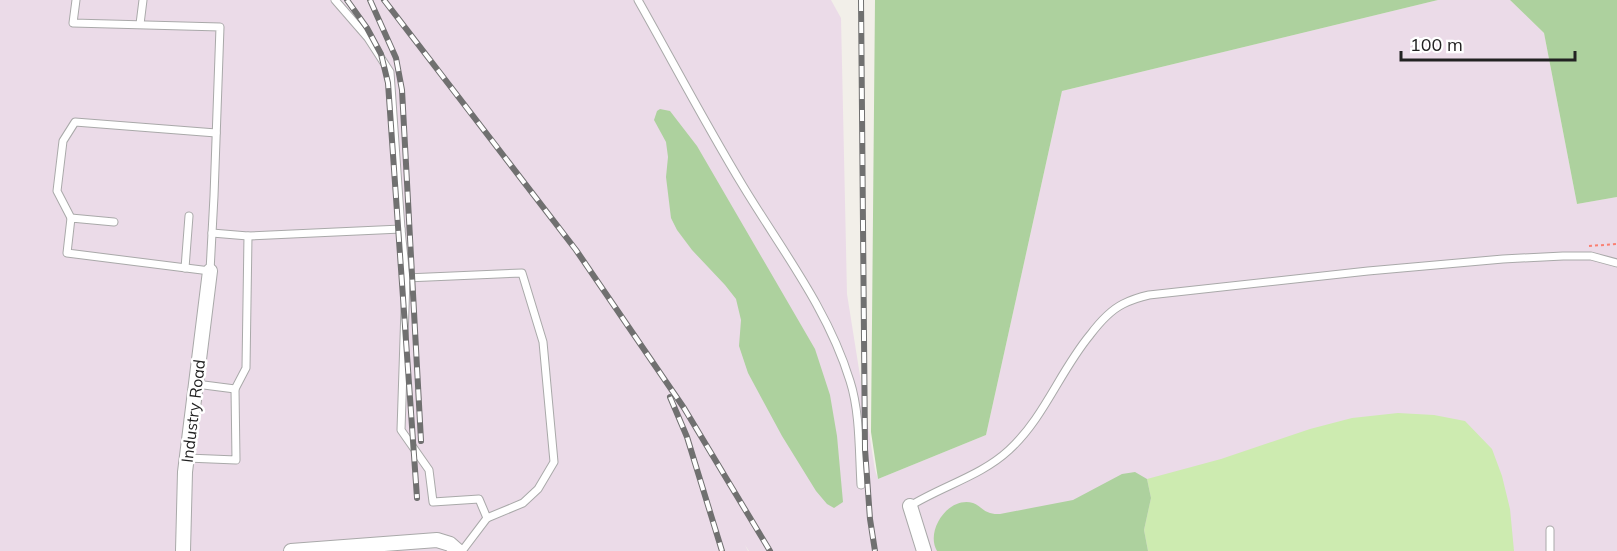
<svg xmlns="http://www.w3.org/2000/svg" width="1617" height="551" viewBox="0 0 1617 551" font-family="Mulish,sans-serif">
<rect width="100%" height="100%" fill="#f2efe9"/>
<!-- industrial -->
<path fill="#ebdbe8" d="M0,0H831L841,18L847,294L875,470L878,479L986,435L1062,91L1438,0H1510L1544,33L1577,204L1617,197V551H749L745,545L748,551H0Z"/>
<!-- grass -->
<path fill="#cdebb0" d="M1398,413L1434,415L1465,421L1492,449L1502,476L1510,509L1514,551H1148L1144,530L1151,498L1147,479L1221,459L1310,429L1352,418Z"/>
<!-- forest -->
<g fill="#add19e">
<path d="M875,0H1438L1062,91L986,435L878,479L871,432Z"/>
<path d="M1510,0H1617V197L1577,204L1544,33Z"/>
<path d="M660,109L670,111L697,146L815,349L830,395L837,436L843,502L834,508L827,504L816,491L782,436L748,373L739,346L741,320L736,299L725,285L692,250L677,230L671,218L666,177L668,157L666,142L654,120L657,111Z"/>
<path d="M1135,472L1147,479L1151,498L1144,530L1148,551H937C925,531 948,496 973,503C979,505 983,511 990,513C993,514 996,514 1000,514L1073,500L1122,474Z"/>
</g>
<g fill="none" stroke-linecap="round" stroke-linejoin="round">
<!-- lane casing -->
<g stroke="#a9a9a9" stroke-width="9">
<g id="lane">
<path d="M76,0L73,23L220,27L214,196L210,271L67,253L71,218L114,222"/>
<path d="M335,0L368,38L390,72L401,229"/>
<path d="M638,0C673,62 706,125 743,186C781,249 828,309 850,381C860,412 859,451 861,485"/>
<path d="M140,24L143,0"/>
<path d="M71,218L57,191L63,141L75,122L216,133"/>
<path d="M248,236L401,229L406,278L401,430L429,470L433,502L479,499L487,518"/>
<path d="M185,268L189,216"/>
<path d="M406,278L522,273L543,342L554,462L538,489L523,503L487,518L462,551"/>
<path d="M196,384L235,389"/>
<path d="M187,458L236,460L235,389L246,368L248,236L212,233"/>
<path d="M910,506C942,486 981,476 1009,450C1044,418 1060,371 1090,335C1099,323 1109,311 1123,304C1131,300 1140,297 1149,295L1368,271L1503,259L1563,256H1591L1617,263"/>
<path d="M1550,530V551"/>
</g>
</g>
<!-- street casing -->
<g stroke="#a9a9a9" stroke-width="16">
<g id="street">
<path d="M910,506L924,551"/>
<path d="M183,551L185,472L210,271"/>
<path d="M291,551L437,540L450,544L458,551"/>
</g>
</g>
<!-- path -->
<path stroke="#fa8072" stroke-width="2" stroke-dasharray="3 3" stroke-linecap="butt" d="M1589,246L1617,244"/>
<!-- lane -->
<use href="#lane" stroke="#fff" stroke-width="7"/>
<!-- street -->
<use href="#street" stroke="#fff" stroke-width="14"/>
<!-- rail casing -->
<g stroke="#707070" stroke-width="6">
<g id="rail">
<path d="M347,0L367,28L381,54L388,83L417,498"/>
<path d="M370,0L396,58L402,90L421,441"/>
<path d="M384,0L576,250L684,408L770,551"/>
<path d="M861,0L865,449L870,519L875,551"/>
<path d="M670,397L687,437L722,551"/>
</g>
</g>
<!-- rail -->
<use href="#rail" stroke="#fff" stroke-width="4" stroke-dasharray="11" stroke-linecap="butt"/>
</g>
<g text-anchor="middle" dominant-baseline="central" stroke-width="5" stroke-linejoin="round" paint-order="stroke">
<!-- street labels -->
<g font-size="16" fill="#222" stroke="#fff">
<text transform="translate(193 411) rotate(-83)">Industry Road</text>
</g>
</g>
<!-- scale -->
<path d="M1401 51v9h174v-9" fill="none" stroke="#222222" stroke-width="3"/>
<text x="1410" y="51" font-size="18" fill="#222222" stroke="#ffffff" stroke-width="4.5" paint-order="stroke">100 m</text>
</svg>
